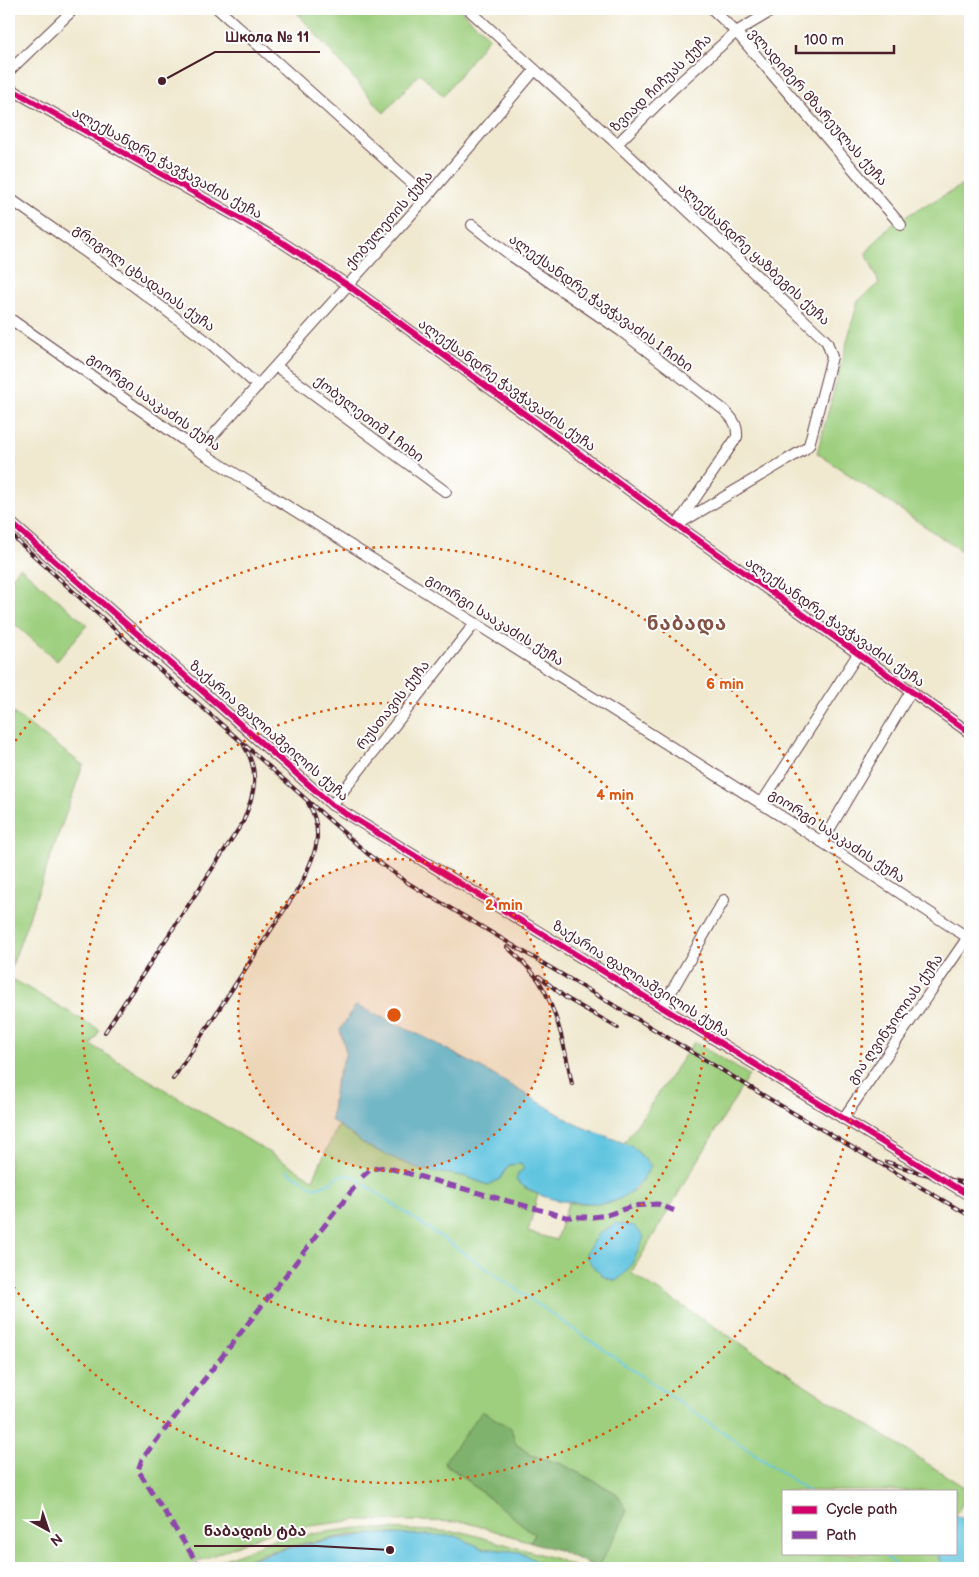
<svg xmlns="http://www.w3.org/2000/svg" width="979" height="1577" viewBox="0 0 979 1577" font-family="'Balsamiq Sans','Noto Sans Georgian',sans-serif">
<rect width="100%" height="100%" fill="#fff"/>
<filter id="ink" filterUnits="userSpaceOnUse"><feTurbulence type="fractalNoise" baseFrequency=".02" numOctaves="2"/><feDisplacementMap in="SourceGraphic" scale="10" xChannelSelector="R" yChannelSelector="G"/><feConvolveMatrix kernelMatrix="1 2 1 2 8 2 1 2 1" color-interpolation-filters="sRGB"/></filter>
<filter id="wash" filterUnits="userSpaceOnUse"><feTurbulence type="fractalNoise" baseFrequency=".0096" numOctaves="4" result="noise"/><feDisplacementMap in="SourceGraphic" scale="20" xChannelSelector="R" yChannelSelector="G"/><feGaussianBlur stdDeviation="1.12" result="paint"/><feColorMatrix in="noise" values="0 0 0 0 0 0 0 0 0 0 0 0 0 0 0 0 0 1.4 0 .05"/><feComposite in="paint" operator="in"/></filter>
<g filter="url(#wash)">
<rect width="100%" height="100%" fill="#f0e9d0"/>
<!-- green -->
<g fill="#9dcf7e" stroke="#747754">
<path d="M294,9H459L489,37L443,96L420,73L384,113Z"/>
<path d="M970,181V557L817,453L858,301L879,283L866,253L890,225Z"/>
<path d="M20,567L87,625L57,661L9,619V581Z"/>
<path d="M9,710L83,765L9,974Z"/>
<path d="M9,977L100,1030L91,1045L313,1179L338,1125L367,1146L421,1170L464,1176L488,1185L500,1178L509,1165L521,1164L524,1169L525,1188L538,1194L528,1232L556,1240L568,1203H611L636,1189L651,1166L632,1146L624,1143L694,1042L749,1075L631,1273L970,1491L955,1516V1491H783V1553H938L940,1562L944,1568H597L618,1531L627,1510L616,1493L562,1464L531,1455L516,1444L444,1463L535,1534L531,1542L465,1522L357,1520L272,1531L197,1562L187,1568H9Z"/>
<path d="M357,1528L463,1532L557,1559L577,1568H550L519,1552L482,1548L455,1536L382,1534L351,1535L301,1544L261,1554L225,1568H204L274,1539Z"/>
</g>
<!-- forest -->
<path fill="#7eb26d" stroke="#64684c" d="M482,1411L511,1428L516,1444L531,1455L562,1464L616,1493L627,1510L618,1531L597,1568L558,1550L531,1542L534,1534L444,1462Z"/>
<!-- water -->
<g fill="#62c5e0" stroke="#567286">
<path d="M356,1005L426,1038L490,1073L579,1126L632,1146L651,1166C640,1183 631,1195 612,1202C606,1204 598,1203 592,1203C565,1203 536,1199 516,1180L519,1172L524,1169L521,1164L509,1165L500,1179L488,1185L464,1176L421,1170L367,1146L331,1120L335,1085L346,1052L340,1030Z"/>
<path d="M616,1223L634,1226L644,1237C637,1253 631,1271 616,1281C600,1278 594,1268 585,1255L597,1235Z"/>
<path d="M956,1515L970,1523V1568H944L940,1562L938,1553H955Z"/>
<path d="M382,1534L456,1536L482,1548L519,1552L550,1568H225C276,1549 327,1537 382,1534Z"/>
</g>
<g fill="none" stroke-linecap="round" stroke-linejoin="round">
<!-- stream -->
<g stroke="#62c5e0" stroke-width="2">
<path d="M286,1170L315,1188L331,1182L338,1176L351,1175L808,1491"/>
<path d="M883,1553L899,1568"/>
</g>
</g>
</g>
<g filter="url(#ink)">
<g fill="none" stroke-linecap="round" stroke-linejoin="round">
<!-- minor casing -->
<g stroke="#633d44" stroke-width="12">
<g id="minor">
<path d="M218,9L427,197"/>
<path d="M468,9L617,144L822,337L827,342L832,357L809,445L805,449L677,525"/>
<path d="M712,9L736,32L901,225"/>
<path d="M9,71L74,9"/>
<path d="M9,88L280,241L349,286L677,525L970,733"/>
<path d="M617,144L675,87L736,32L775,9"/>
<path d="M9,198L131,284L212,345L258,386"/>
<path d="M472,225L513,257L621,331L724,410C732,418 738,424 737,437L679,522"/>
<path d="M9,318L199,451L475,623L822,842L970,939"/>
<path d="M277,367L446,492"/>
<path d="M199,451L427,197L535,70"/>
<path d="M9,521L332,805L970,1196"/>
<path d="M761,804L858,654"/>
<path d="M332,805L475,623"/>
<path d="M822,842L911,691"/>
<path d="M663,1006L724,900"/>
<path d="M843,1119L970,934"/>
</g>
</g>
<!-- minor -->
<use href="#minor" stroke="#fff" stroke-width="10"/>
<!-- rail casing -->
<g stroke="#4a1f2b" stroke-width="4">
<g id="rail">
<path d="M9,533L133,646L369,855L408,883L632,1016L778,1104L970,1216"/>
<path d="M507,947C518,957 530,968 539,981C558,1012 565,1049 572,1084"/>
<path d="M539,976L566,998L618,1028"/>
<path d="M105,1032L243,822C254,795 261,773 244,746"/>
<path d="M173,1079L300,886C314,857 326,834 308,803"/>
<path d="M887,1162L920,1173L970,1184"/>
</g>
</g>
<!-- rail -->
<use href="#rail" stroke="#fff" stroke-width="2" stroke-dasharray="5.5" stroke-linecap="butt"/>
<!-- quiet -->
<g stroke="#8e44ad" stroke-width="5" stroke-dasharray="10 5" stroke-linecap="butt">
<path d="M362,1177L371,1169L385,1167L566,1217H593L607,1215L633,1206L658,1204L675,1211"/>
<path d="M195,1568L199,1566L138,1470L142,1459L357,1184"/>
</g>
<!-- cycleway casing -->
<g stroke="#fff" stroke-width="9">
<g id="cycleway">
<path d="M9,88L280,241L349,286L677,525L970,733"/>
<path d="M9,521L332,805L970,1196"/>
</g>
</g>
<!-- cycleway -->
<use href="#cycleway" stroke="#d6006c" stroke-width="6"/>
</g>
</g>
<!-- distance rings -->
<circle cx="394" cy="1015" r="156" fill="#e0560e" fill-opacity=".12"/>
<g fill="none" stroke="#e0560e" stroke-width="2.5" stroke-dasharray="2.5 5">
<circle cx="394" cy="1015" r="156"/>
<circle cx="394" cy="1015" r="312"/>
<path d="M11 747A468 468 0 1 1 11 1283"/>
</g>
<g text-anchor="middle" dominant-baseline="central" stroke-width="4" stroke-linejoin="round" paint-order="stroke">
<!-- street labels -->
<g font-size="14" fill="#4a1f2b" stroke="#fff">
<text transform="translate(661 83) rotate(-44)">ზვიად ჩიჩუას ქუჩა</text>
<text transform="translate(818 107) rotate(49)">ვლადიმერ მზარეულას ქუჩა</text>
<text transform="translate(167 163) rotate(29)">ალექსანდრე ჭავჭავაძის ქუჩა</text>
<text transform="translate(389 220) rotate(-49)">ქობულეთის ქუჩა</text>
<text transform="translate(754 254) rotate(43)">ალექსანდრე ყაზბეგის ქუჩა</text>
<text transform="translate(144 278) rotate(36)">გრიგოლ ცხადაიას ქუჩა</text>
<text transform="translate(601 303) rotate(36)">ალექსანდრე ჭავჭავაძის I ჩიხი</text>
<text transform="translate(507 385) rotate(36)">ალექსანდრე ჭავჭავაძის ქუჩა</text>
<text transform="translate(154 402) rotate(35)">გიორგი სააკაძის ქუჩა</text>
<text transform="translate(369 419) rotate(37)">ქობულეთიშ I ჩიხი</text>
<text transform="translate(495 620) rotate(32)">გიორგი სააკაძის ქუჩა</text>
<text transform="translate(835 622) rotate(35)">ალექსანდრე ჭავჭავაძის ქუჩა</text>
<text transform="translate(393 705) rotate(-52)">რუსთავის ქუჩა</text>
<text transform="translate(269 731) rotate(41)">ზაქარია ფალიაშვილის ქუჩა</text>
<text transform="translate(837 836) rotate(33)">გიორგი სააკაძის ქუჩა</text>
<text transform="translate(641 979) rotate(32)">ზაქარია ფალიაშვილის ქუჩა</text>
<text transform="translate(895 1019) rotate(-55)">გია ღვინჯილიას ქუჩა</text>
</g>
<!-- district labels -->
<g font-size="19" font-weight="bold" letter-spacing="1" fill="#835243" stroke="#fff">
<text x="687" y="624">ნაბადა</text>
</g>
</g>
<circle cx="394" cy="1015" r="8" fill="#e0560e" stroke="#fff" stroke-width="2.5"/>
<g font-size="15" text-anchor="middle" font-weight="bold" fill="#e0560e" stroke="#fff" stroke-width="4" stroke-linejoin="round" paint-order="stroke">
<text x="725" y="689">6 min</text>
<text x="615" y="800">4 min</text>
<text x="504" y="910">2 min</text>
</g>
<!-- callouts -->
<path fill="none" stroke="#4a1f2b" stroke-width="2" d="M162 81L215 52H320M390 1550L317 1546H194"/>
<g fill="#4a1f2b" stroke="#fff" stroke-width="2">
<circle cx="162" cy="81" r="5"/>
<circle cx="390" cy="1550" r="5"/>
</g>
<g font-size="15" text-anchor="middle" font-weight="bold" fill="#4a1f2b" stroke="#fff" stroke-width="4" stroke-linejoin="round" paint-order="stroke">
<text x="267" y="42">Школа № 11</text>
<text x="255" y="1536">ნაბადის ტბა</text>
</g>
<!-- margin -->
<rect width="979" height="1577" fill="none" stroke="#fff" stroke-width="30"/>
<!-- legend -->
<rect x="782" y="1490" width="175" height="65" fill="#ffffff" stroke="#b7a5aa"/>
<rect x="792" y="1506" width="25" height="8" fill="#d6006c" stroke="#b7a5aa"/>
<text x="826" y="1514" font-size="15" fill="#4a1f2b">Cycle path</text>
<rect x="792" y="1531" width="25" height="8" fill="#8e44ad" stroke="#b7a5aa"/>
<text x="826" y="1540" font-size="15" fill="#4a1f2b">Path</text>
<!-- north arrow -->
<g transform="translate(48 1530) rotate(140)" stroke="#ffffff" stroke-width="4" paint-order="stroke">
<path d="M0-4L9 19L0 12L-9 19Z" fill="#4a1f2b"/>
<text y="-8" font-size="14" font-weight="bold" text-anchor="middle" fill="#4a1f2b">N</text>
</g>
<!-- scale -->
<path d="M796 45v8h98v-8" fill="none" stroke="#4a1f2b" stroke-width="2.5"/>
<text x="804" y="45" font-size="15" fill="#4a1f2b" stroke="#ffffff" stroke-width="4" paint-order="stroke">100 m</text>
</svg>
